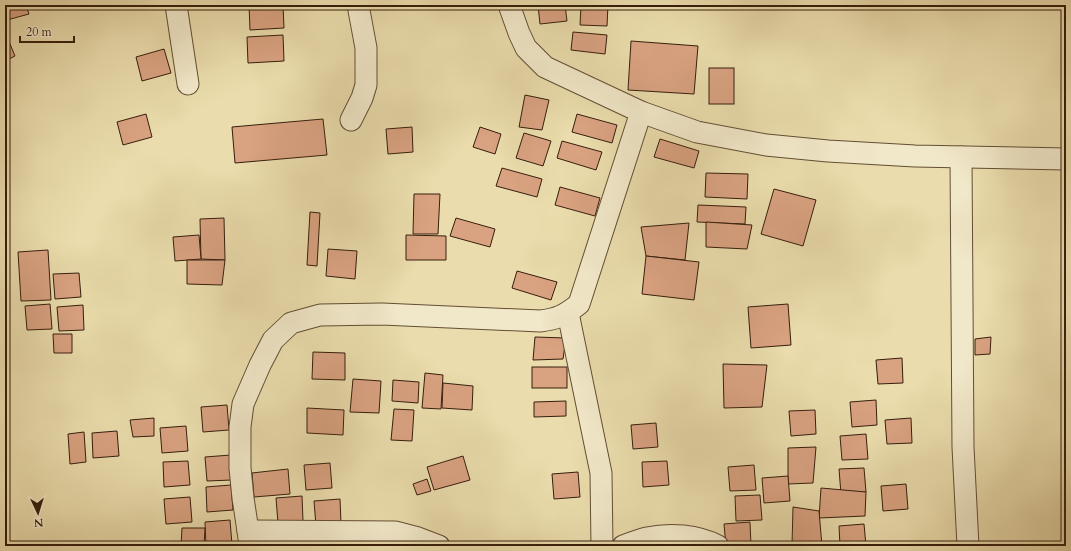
<svg xmlns="http://www.w3.org/2000/svg" width="1071" height="551" viewBox="0 0 1071 551" font-family="Cardo,serif">
<rect width="100%" height="100%" fill="#eadcac"/>
<filter id="stains"><feTurbulence type="fractalNoise" baseFrequency=".005" numOctaves="4"/><feColorMatrix values="0 0 0 0 .2 0 0 0 0 .09 0 0 0 0 .02 0 0 0 .5 -.17"/></filter>
<radialGradient id="worn" r=".72"><stop offset=".6" stop-color="#630" stop-opacity="0"/><stop offset="1" stop-color="#630" stop-opacity=".3"/></radialGradient>
<!-- building -->
<g fill="#d9a281" stroke="#361e0c">
<path d="M5,5H26L29,14L7,20L5,12Z"/>
<path d="M249,5H283L284,28L250,30Z"/>
<path d="M538,5H565L567,21L540,24Z"/>
<path d="M581,5H608L607,26L580,25Z"/>
<path d="M5,32L15,56L5,61Z"/>
<path d="M573,32L607,35L605,54L571,50Z"/>
<path d="M283,35L284,61L248,63L247,37Z"/>
<path d="M631,41L698,46L694,94L628,90Z"/>
<path d="M164,49L171,73L142,81L136,57Z"/>
<rect x="709" y="68" width="25" height="36"/>
<path d="M525,95L549,100L542,130L519,127Z"/>
<path d="M146,114L152,137L123,145L117,122Z"/>
<path d="M577,114L617,125L612,143L572,132Z"/>
<path d="M323,119L327,155L235,163L232,127Z"/>
<path d="M412,127L413,152L388,154L386,129Z"/>
<path d="M480,127L501,134L495,154L473,147Z"/>
<path d="M524,133L551,141L543,166L516,158Z"/>
<path d="M660,139L699,151L694,168L654,157Z"/>
<path d="M562,141L602,152L596,170L557,158Z"/>
<path d="M502,168L542,179L537,197L496,186Z"/>
<path d="M706,173L748,174L747,199L705,197Z"/>
<path d="M560,187L600,198L595,216L555,205Z"/>
<path d="M774,189L816,200L803,246L761,234Z"/>
<path d="M414,194H440L438,234H413Z"/>
<path d="M698,205L746,207L745,224L697,222Z"/>
<path d="M310,212L320,213L317,266L307,265Z"/>
<path d="M224,218L225,260L201,259L200,219Z"/>
<path d="M456,218L495,229L490,247L450,236Z"/>
<path d="M706,222L752,225L747,249L706,247Z"/>
<path d="M689,223L685,260L646,256L641,227Z"/>
<path d="M199,235L201,259L175,261L173,237Z"/>
<path d="M406,235L446,236V260H406Z"/>
<path d="M328,249L357,251L355,279L326,276Z"/>
<path d="M48,250L51,300L21,301L18,252Z"/>
<path d="M646,256L699,262L694,300L642,294Z"/>
<path d="M187,260H225L222,285L187,284Z"/>
<path d="M517,271L557,282L551,300L512,288Z"/>
<path d="M79,273L81,297L55,299L53,274Z"/>
<path d="M50,304L52,329L27,330L25,306Z"/>
<path d="M788,304L791,345L751,348L748,307Z"/>
<path d="M83,305L84,330L59,331L57,307Z"/>
<path d="M53,334H72V353H54Z"/>
<path d="M535,337L566,338L563,359L533,360Z"/>
<path d="M991,337L990,354L975,355V339Z"/>
<path d="M313,352L345,353V380L312,379Z"/>
<path d="M902,358L903,383L878,384L876,360Z"/>
<path d="M723,364L767,365L762,407L724,408Z"/>
<rect x="532" y="367" width="35" height="21"/>
<path d="M425,373L443,375L441,409L422,408Z"/>
<path d="M353,379L381,381L379,413L350,412Z"/>
<path d="M393,380L419,382L418,403L392,401Z"/>
<path d="M443,383L473,386L472,410L442,408Z"/>
<path d="M876,400L877,425L852,427L850,402Z"/>
<path d="M566,401V416L534,417V402Z"/>
<path d="M227,405L229,430L203,432L201,407Z"/>
<path d="M307,408L344,410L343,435L307,433Z"/>
<path d="M394,409L414,410L412,441L391,440Z"/>
<path d="M815,410L816,434L791,436L789,411Z"/>
<path d="M154,418V436L133,437L130,420Z"/>
<path d="M911,418L912,443L887,444L885,420Z"/>
<path d="M656,423L658,447L633,449L631,425Z"/>
<path d="M186,426L188,451L162,453L160,428Z"/>
<path d="M117,431L119,456L93,458L92,433Z"/>
<path d="M84,432L86,462L70,464L68,434Z"/>
<path d="M866,434L868,459L842,460L840,436Z"/>
<path d="M816,447L813,483L788,484V448Z"/>
<path d="M231,455L232,480L207,481L205,457Z"/>
<path d="M463,456L470,480L434,490L427,467Z"/>
<path d="M188,461L190,485L164,487L163,462Z"/>
<path d="M667,461L669,485L643,487L642,462Z"/>
<path d="M330,463L332,488L306,490L304,465Z"/>
<path d="M754,465L756,490L730,491L728,467Z"/>
<path d="M864,468L866,492L841,494L839,469Z"/>
<path d="M288,469L290,494L254,497L252,473Z"/>
<path d="M578,472L580,497L554,499L552,474Z"/>
<path d="M788,476L790,501L764,503L762,478Z"/>
<path d="M427,479L431,491L417,495L413,484Z"/>
<path d="M906,484L908,509L883,511L881,486Z"/>
<path d="M231,485L233,510L207,512L206,487Z"/>
<path d="M821,488L866,492L865,516L819,518Z"/>
<path d="M760,495L762,520L736,521L735,496Z"/>
<path d="M302,496L303,521L278,523L276,498Z"/>
<path d="M190,497L192,522L166,524L164,499Z"/>
<path d="M340,499L341,524L316,526L314,501Z"/>
<path d="M793,507L819,511L822,546L792,545Z"/>
<path d="M230,520L232,545L206,546L205,522Z"/>
<path d="M750,522L751,546H726L724,524Z"/>
<path d="M864,524L866,546H840L839,526Z"/>
<path d="M182,528H205L204,546H181Z"/>
</g>
<g fill="none" stroke-linecap="round" stroke-linejoin="round">
<!-- street casing -->
<g stroke="#634e34" stroke-width="23">
<g id="street">
<path d="M176,5L188,84"/>
<path d="M509,5L519,33L526,48L545,67L641,112L697,132L766,145L828,151L915,156L1066,159"/>
<path d="M351,120L362,98L366,85V48L358,5"/>
<path d="M961,157L963,447L968,546"/>
<path d="M568,313L601,473L602,546"/>
<path d="M248,531L395,532L418,538L439,546"/>
<path d="M250,546L248,531L243,498L240,468V427L243,404L260,365L273,340L291,323L320,315L382,314L540,321C558,319 565,315 579,304L641,112"/>
<path d="M623,546C631,543 639,540 647,538C670,533 697,535 718,546"/>
</g>
</g>
<!-- street -->
<use href="#street" stroke="#f1e8c9" stroke-width="21"/>
</g>
<!-- margin -->
<rect width="1071" height="551" fill="none" stroke="#eadcac" stroke-width="20"/>
<rect x="6" y="6" width="1059" height="539" fill="none" stroke="#361e0c" stroke-width="2"/>
<rect x="10" y="10" width="1051" height="531" fill="none" stroke="#361e0c"/>
<!-- north arrow -->
<g transform="translate(38 513) rotate(176)" stroke="#f1e8c9" stroke-width="3" paint-order="stroke">
<path d="M0-3L7 15L0 10L-7 15Z" fill="#361e0c"/>
<text y="-6" font-size="11" font-weight="bold" text-anchor="middle" fill="#361e0c">N</text>
</g>
<!-- scale -->
<path d="M20 36v6h54v-6" fill="none" stroke="#361e0c" stroke-width="2"/>
<text x="26" y="36" font-size="12" fill="#361e0c" stroke="#f1e8c9" stroke-width="3" paint-order="stroke">20 m</text>
<rect width="100%" height="100%" filter="url(#stains)"/>
<rect width="100%" height="100%" fill="url(#worn)"/>
</svg>
